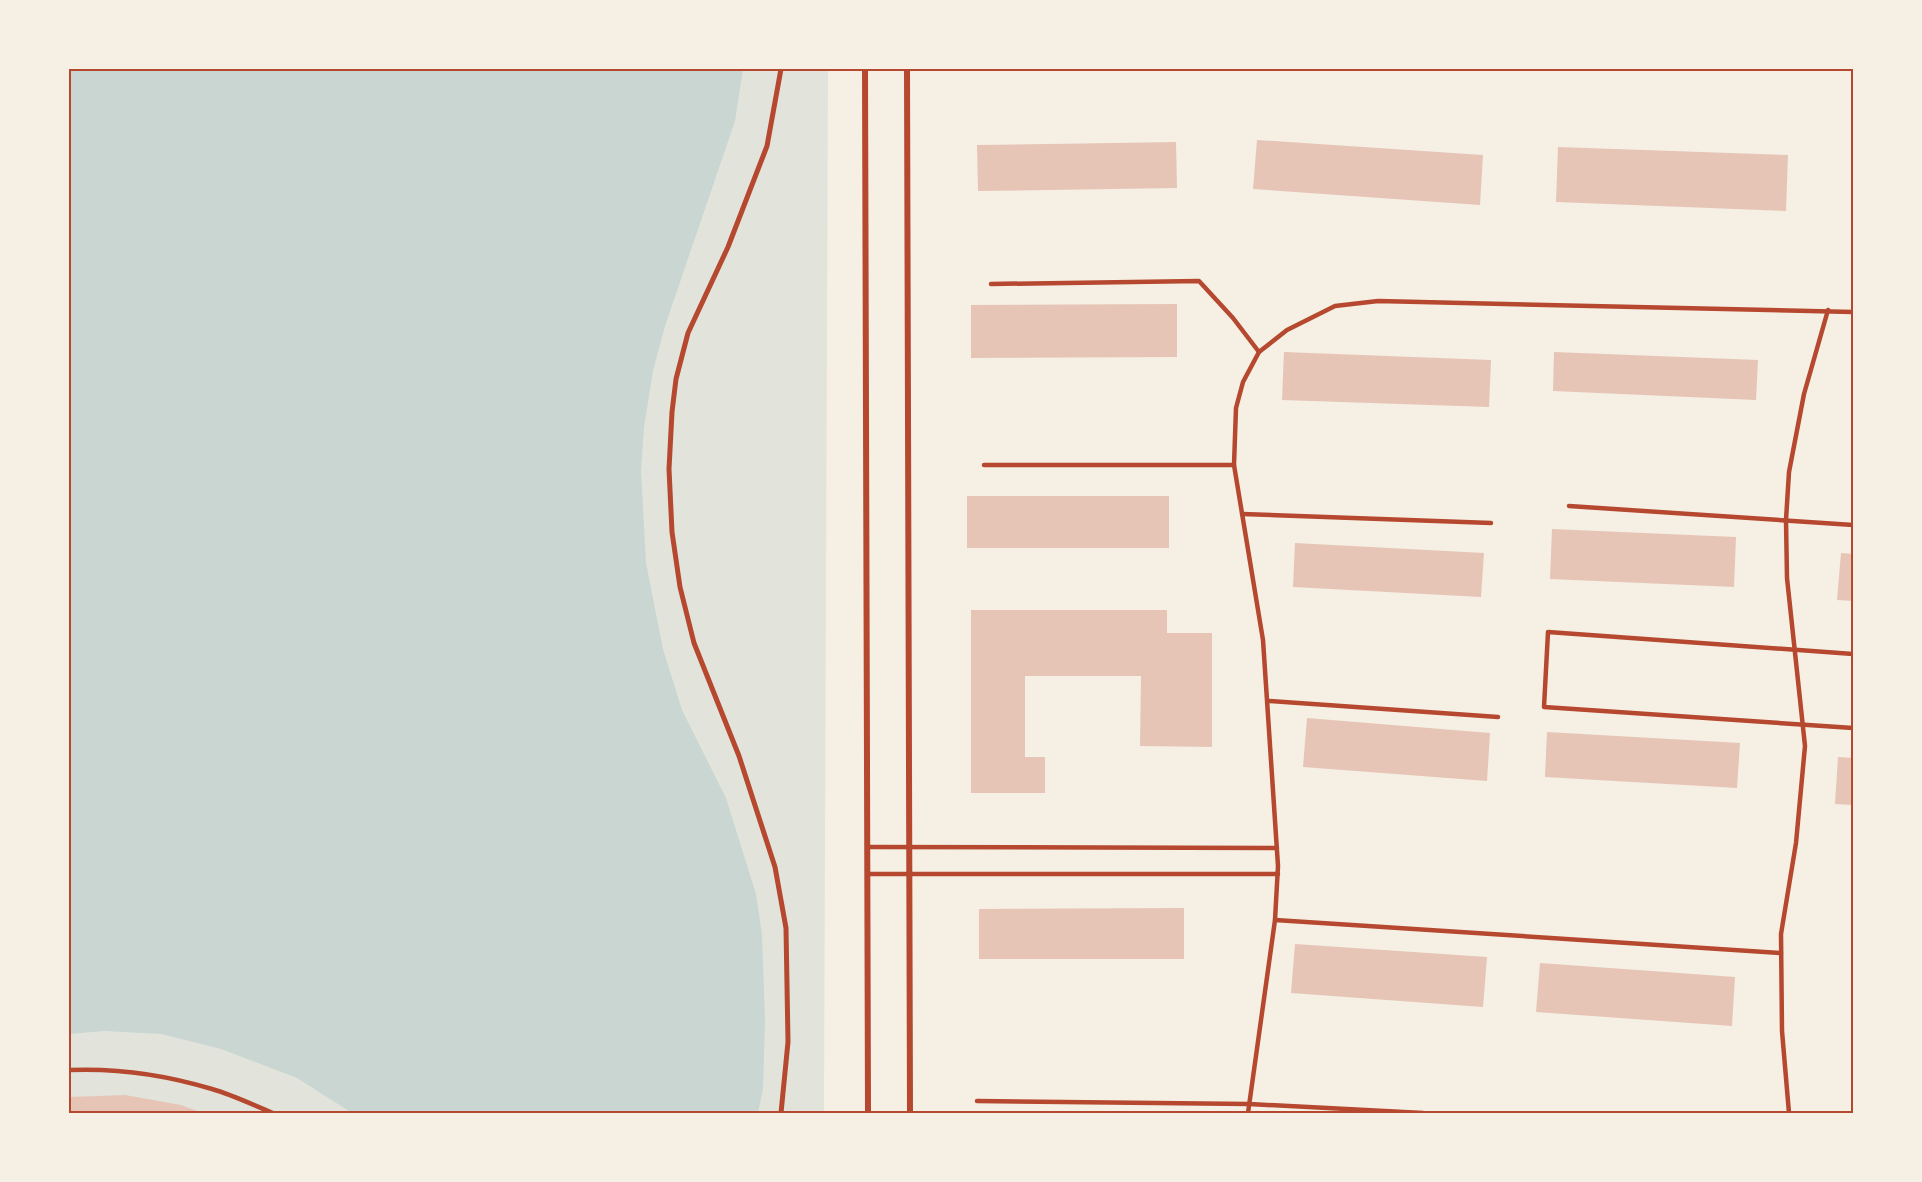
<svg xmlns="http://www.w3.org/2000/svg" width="1922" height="1182" viewBox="0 0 1922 1182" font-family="'Asap Condensed',sans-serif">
<rect width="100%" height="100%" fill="#f6efe4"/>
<!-- green -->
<path fill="#e2e4dc" d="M69,69H828L824,1113H69Z"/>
<!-- water -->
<path fill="#c9d6d2" d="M69,69H743L735,121L665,326L653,371L644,427L641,471L646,563L663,649L682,710L726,798L756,894L762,935L765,1021L763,1089L758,1113H352L297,1078L221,1049L161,1034L105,1031L69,1034Z"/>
<!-- building -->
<g fill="#e6c5b7">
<path d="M1257,140L1483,155L1480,205L1253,189Z"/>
<path d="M1176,142L1177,188L978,191L977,145Z"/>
<path d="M1558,147L1788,155L1786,211L1556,202Z"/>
<path d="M1177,304V357L971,358V305Z"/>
<path d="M1284,352L1491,360L1489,407L1282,400Z"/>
<path d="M1554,352L1758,360L1756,400L1553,391Z"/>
<rect x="967" y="496" width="202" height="52"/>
<path d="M1552,529L1736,537L1734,587L1550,579Z"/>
<path d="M1295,543L1484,553L1481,597L1293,587Z"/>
<path d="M1841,553L1853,554V601L1837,600Z"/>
<path d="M971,610H1167V633H1212V747L1140,746L1141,676H1025V757H1045V793H971Z"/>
<path d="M1307,718L1490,733L1487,781L1303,767Z"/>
<path d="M1547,732L1740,743L1737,788L1545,777Z"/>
<path d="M1838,757L1853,758V805L1835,804Z"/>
<path d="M1184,908V959H979V909Z"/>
<path d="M1295,944L1487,957L1483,1007L1291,993Z"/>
<path d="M1540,963L1735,977L1732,1026L1536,1012Z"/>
<path d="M125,1095L181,1105L203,1113H69V1097Z"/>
</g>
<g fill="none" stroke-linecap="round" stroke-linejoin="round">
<!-- service -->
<g stroke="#b5482f" stroke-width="4.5">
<path d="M991,284L1199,281L1233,318L1259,352"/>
<path d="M984,465H1234"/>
<path d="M1569,506L1853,525"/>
<path d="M1242,514L1491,523"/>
<path d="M1853,654L1548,632L1544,707L1853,728"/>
<path d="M1269,701L1498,717"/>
<path d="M868,847L1277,848"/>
<path d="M868,874H1278"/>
<path d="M1275,920L1781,953"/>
<path d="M69,1070C117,1068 166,1075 212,1089C233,1095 253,1105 273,1113"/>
<path d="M977,1101L1249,1104L1423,1113"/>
<path d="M1248,1113L1275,920L1278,866L1263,640L1234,465L1236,408L1243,382L1259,352L1287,330L1335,306L1378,301L1853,312"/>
<path d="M1789,1113L1782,1031L1781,934L1796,843L1805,746L1787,578L1786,520L1789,472L1804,394L1828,310"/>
</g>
<!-- pedestrian -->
<path stroke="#b5482f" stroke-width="5" d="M781,1113L788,1042L786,928L775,867L739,756L694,643L680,587L672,532L669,469L672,412L676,379L688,333L728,247L767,146L781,69"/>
<!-- minor -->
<g stroke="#b5482f" stroke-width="6">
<path d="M865,69L868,1113"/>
<path d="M907,69L910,1113"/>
</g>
</g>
<!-- border -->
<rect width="1922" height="1182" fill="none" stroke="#f6efe4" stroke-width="141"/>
<rect x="70" y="70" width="1782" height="1042" fill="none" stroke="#b5482f" stroke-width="2"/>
</svg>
